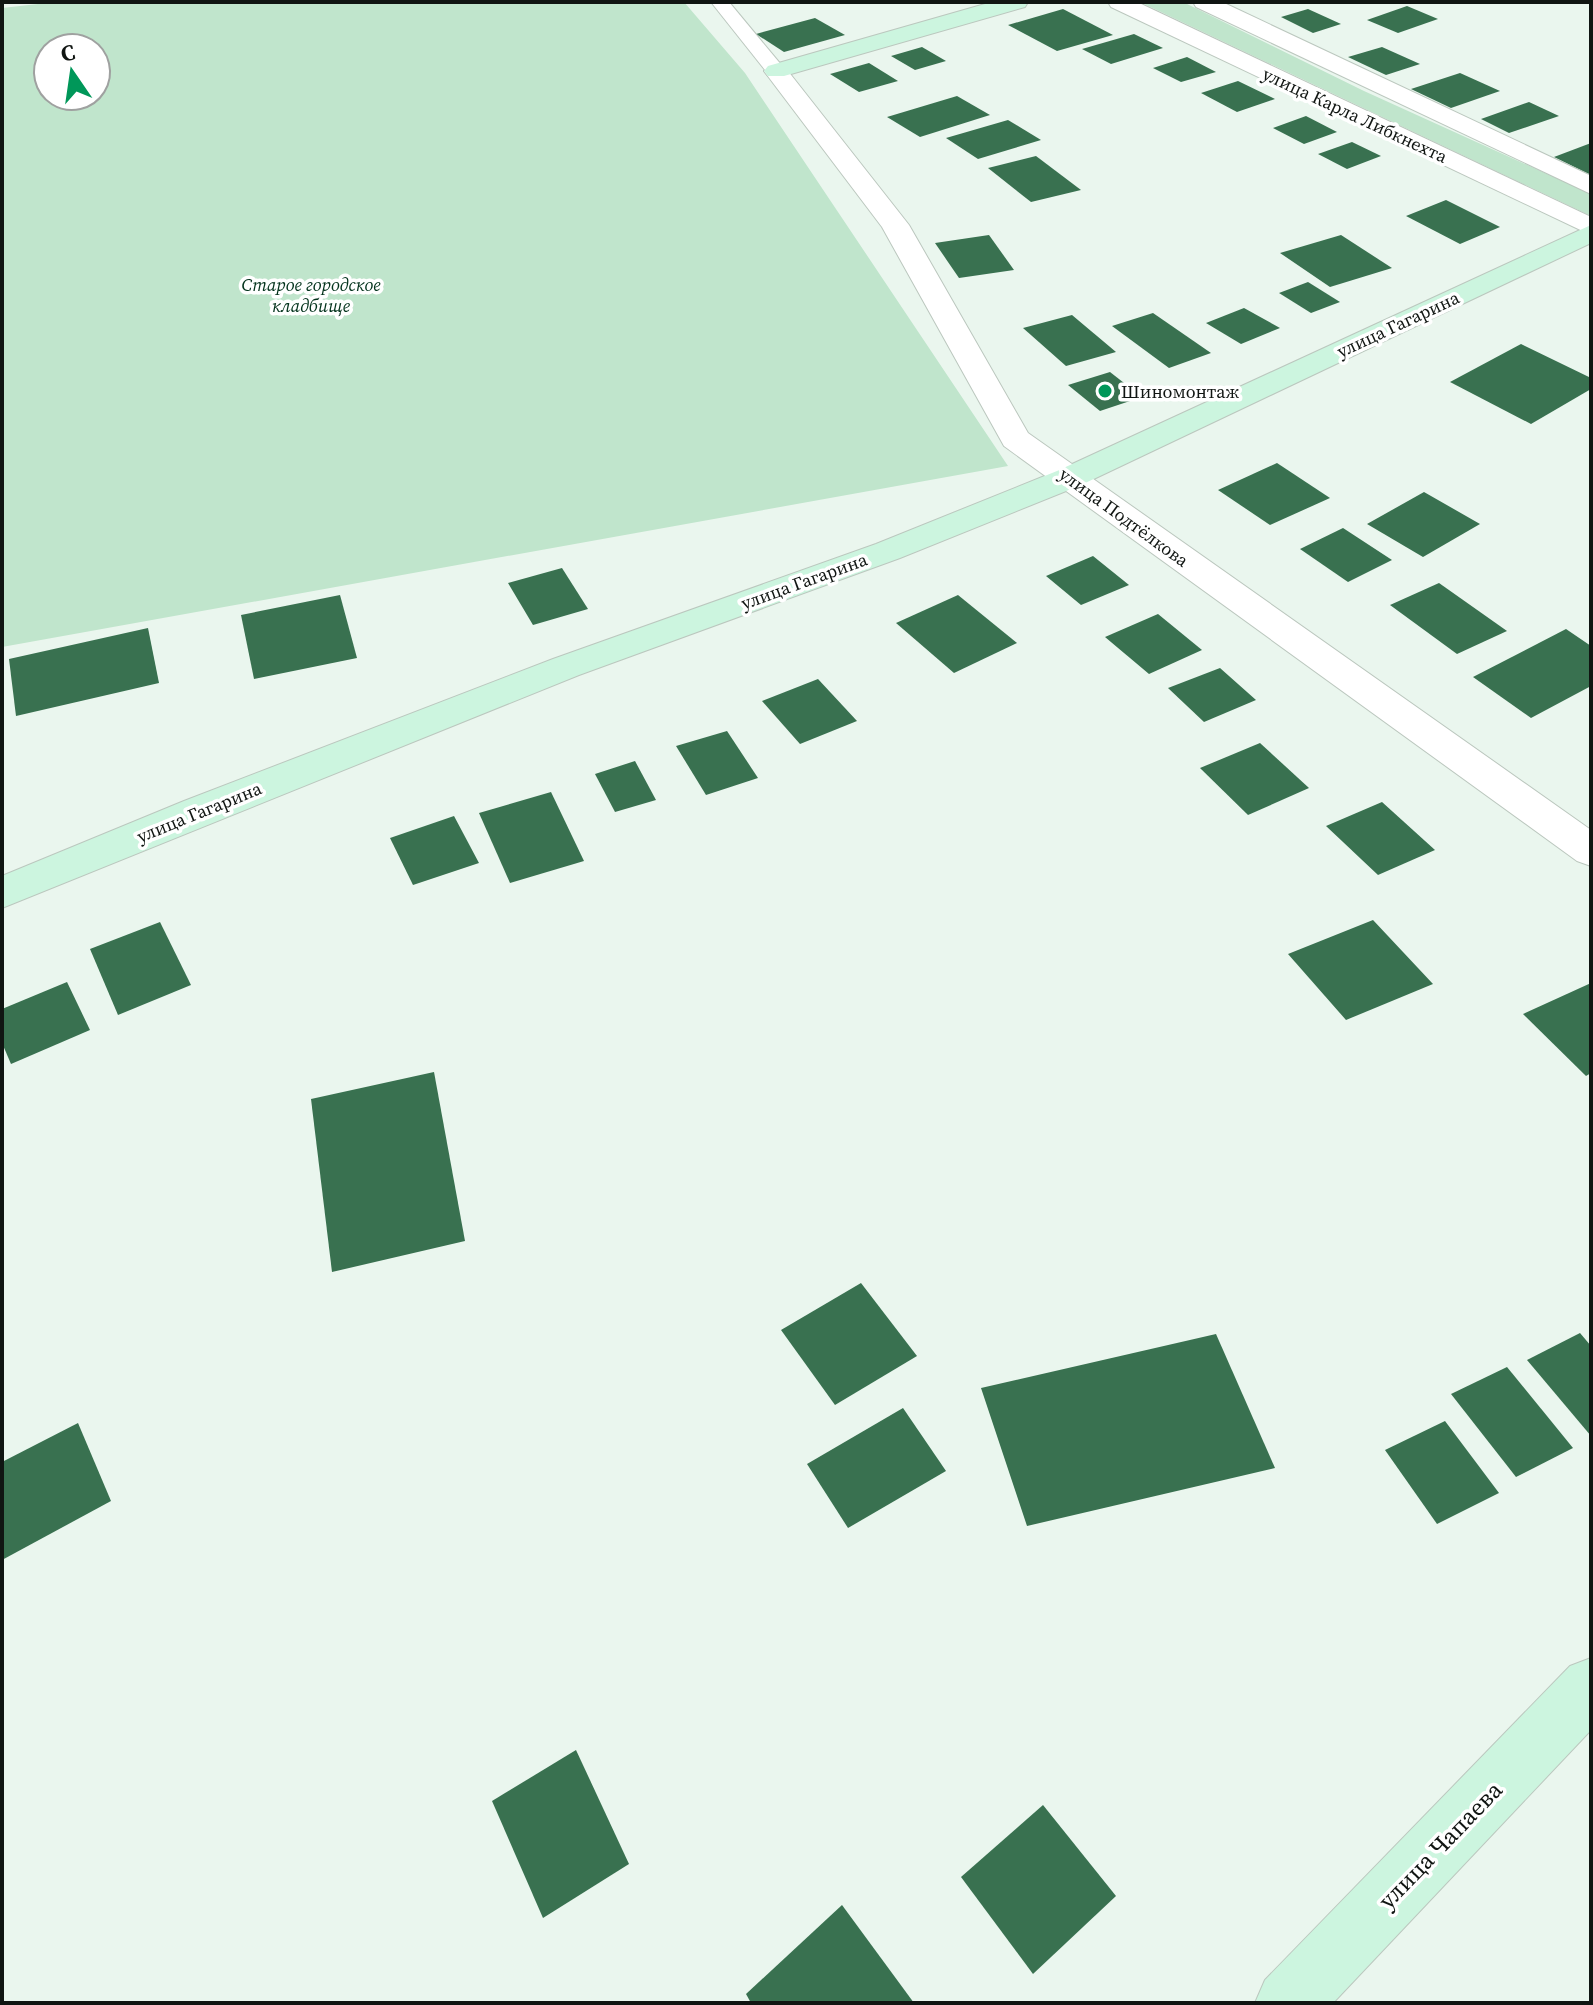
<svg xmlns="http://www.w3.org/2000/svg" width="1593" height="2005" viewBox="0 0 1593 2005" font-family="'Source Serif 4',serif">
<rect width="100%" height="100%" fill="#eaf6ee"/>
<!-- green -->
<g fill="#c0e5cc" fill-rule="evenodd">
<path d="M56,2H684L745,73L1008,466L2,647V8ZM48,48H96V96H48Z"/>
<path d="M1140,2H1183L1364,91L1591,194V216Z"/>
</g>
<!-- building -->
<g fill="#397150">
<path d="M1407,6L1438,19L1398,33L1367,20Z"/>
<path d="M1063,9L1113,35L1057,51L1008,25Z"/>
<path d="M1308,9L1341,24L1313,33L1281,17Z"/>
<path d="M815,18L845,35L784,52L756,34Z"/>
<path d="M1134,34L1163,48L1111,64L1082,49Z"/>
<path d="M922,47L946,61L915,70L891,56Z"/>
<path d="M1382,47L1420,64L1386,75L1348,57Z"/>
<path d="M1187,57L1216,72L1181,82L1153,68Z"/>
<path d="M869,63L898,81L859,92L830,74Z"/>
<path d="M1460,73L1500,91L1451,108L1411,89Z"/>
<path d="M1238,81L1275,99L1237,112L1201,93Z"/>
<path d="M957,96L990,115L920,137L887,117Z"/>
<path d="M1529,102L1559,116L1509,133L1481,119Z"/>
<path d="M1306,116L1337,132L1304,144L1273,128Z"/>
<path d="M1008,120L1041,140L978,159L946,138Z"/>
<path d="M1352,142L1381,156L1347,169L1318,154Z"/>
<path d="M1591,143V175L1554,157Z"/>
<path d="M1036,156L1081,190L1031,202L988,168Z"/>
<path d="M1446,200L1500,227L1460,244L1406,216Z"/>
<path d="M989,235L1014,270L959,278L935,243Z"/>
<path d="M1341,235L1392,268L1330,287L1280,253Z"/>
<path d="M1308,282L1340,302L1311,313L1279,293Z"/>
<path d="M1244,308L1280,328L1241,344L1206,323Z"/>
<path d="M1153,313L1211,353L1169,368L1112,326Z"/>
<path d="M1072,315L1116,352L1066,366L1023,328Z"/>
<path d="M1521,344L1591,378V389L1531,424L1450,382Z"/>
<path d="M1110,372L1142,397L1100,411L1068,385Z"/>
<path d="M1277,463L1330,498L1270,525L1218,490Z"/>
<path d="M1424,492L1480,524L1423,557L1367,524Z"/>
<path d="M1343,528L1392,560L1348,582L1300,549Z"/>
<path d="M1093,556L1129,585L1081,605L1046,576Z"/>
<path d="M562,568L588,609L533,625L508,583Z"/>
<path d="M1439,583L1507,631L1457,654L1390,605Z"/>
<path d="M340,595L357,658L254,679L241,615Z"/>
<path d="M958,595L1017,643L954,673L896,623Z"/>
<path d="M1158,614L1202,650L1149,674L1105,637Z"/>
<path d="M148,628L159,683L16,716L9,659Z"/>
<path d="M1566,629L1591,646V686L1531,718L1473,677Z"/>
<path d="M1220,668L1256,700L1204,722L1168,688Z"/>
<path d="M818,679L857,721L800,744L762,701Z"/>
<path d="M727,731L758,778L706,795L676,746Z"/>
<path d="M1260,743L1309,788L1248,815L1200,768Z"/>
<path d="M635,761L656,800L615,812L595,774Z"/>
<path d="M551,792L584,861L510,883L479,813Z"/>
<path d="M1382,802L1435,850L1378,875L1326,826Z"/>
<path d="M454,816L479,863L413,885L390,838Z"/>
<path d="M1373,920L1433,984L1346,1020L1288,954Z"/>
<path d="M160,922L191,985L118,1015L90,949Z"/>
<path d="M67,982L90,1030L11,1064L2,1043V1009Z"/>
<path d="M1591,983V1073L1586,1076L1523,1014Z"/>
<path d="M434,1072L465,1241L332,1272L311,1099Z"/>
<path d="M861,1283L917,1356L835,1405L781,1330Z"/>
<path d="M1580,1333L1591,1346V1436L1527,1360Z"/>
<path d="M1216,1334L1275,1468L1027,1526L981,1388Z"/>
<path d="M1507,1367L1573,1448L1516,1477L1451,1394Z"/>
<path d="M903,1408L946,1471L848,1528L807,1464Z"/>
<path d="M1445,1421L1499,1493L1437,1524L1385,1450Z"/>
<path d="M78,1423L111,1501L2,1560V1462Z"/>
<path d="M576,1750L629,1864L543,1918L492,1801Z"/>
<path d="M1043,1805L1116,1896L1033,1974L961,1877Z"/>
<path d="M842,1905L914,2003H751L746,1994Z"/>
</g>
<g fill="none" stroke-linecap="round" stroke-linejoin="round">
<!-- lane casing -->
<g stroke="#bbc7be" stroke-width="2">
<path id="lane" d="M711,2H729L783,67V75H769Z"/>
</g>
<!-- street casing -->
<g stroke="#bbc7be" stroke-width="2">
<g id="street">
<path d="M1108,2H1137L1591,217V235L1111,7Z"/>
<path d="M1193,2H1222L1591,176V194L1196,7Z"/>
<path d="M776,64L784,66L909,225L1028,433L1591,830V866L1577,861L1004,446L882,227L764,71Z"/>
</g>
</g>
<!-- secondary casing -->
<g stroke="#bbc7be" stroke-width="2">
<g id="secondary">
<path d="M992,2H1028L1025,7L784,76H768L764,71L768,66Z"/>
<path d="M1591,225V243L1081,485L900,558L579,675L2,908V876L184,801L553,659L876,544L1057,471Z"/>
<path d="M1591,1658V1730L1333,2003H1255L1265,1980L1570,1666Z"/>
</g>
</g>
<!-- lane -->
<use href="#lane" fill="#fff" fill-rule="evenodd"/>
<!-- street -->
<use href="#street" fill="#fff" fill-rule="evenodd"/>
<!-- secondary -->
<use href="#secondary" fill="#ccf5df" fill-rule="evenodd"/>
</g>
<!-- markers -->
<circle fill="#009759" stroke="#fff" stroke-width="3" cx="1105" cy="391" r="8"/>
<g text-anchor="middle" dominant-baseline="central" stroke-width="7" stroke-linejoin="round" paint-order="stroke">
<!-- far-street labels -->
<g font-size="18" fill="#101512" stroke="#fff">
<text transform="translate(1355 115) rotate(25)">улица Карла Либкнехта</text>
<text transform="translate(1398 324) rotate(-25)">улица Гагарина</text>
<text transform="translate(1124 517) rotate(36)">улица Подтёлкова</text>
<text transform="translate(804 581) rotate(-20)">улица Гагарина</text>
<text transform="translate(199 812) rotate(-22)">улица Гагарина</text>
</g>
<!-- far-park labels -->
<g font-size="18" font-style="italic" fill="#02321b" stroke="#fff">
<text x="311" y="284">Старое городское<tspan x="311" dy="21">кладбище</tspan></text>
</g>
<!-- far-poi labels -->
<g font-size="18" fill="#101512" stroke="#fff" text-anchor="start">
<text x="1121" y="391">Шиномонтаж</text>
</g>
<!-- near-street labels -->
<g font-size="24" fill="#101512" stroke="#fff">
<text transform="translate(1440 1845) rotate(-46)">улица Чапаева</text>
</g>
</g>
<!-- border -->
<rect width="1593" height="2005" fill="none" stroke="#101512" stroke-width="8"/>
<!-- north arrow -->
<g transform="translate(72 72) rotate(347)"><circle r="38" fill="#ffffff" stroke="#9fa1a0" stroke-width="2"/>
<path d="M0-6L14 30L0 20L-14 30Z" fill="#009759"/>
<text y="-12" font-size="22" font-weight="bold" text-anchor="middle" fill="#101512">С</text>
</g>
</svg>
